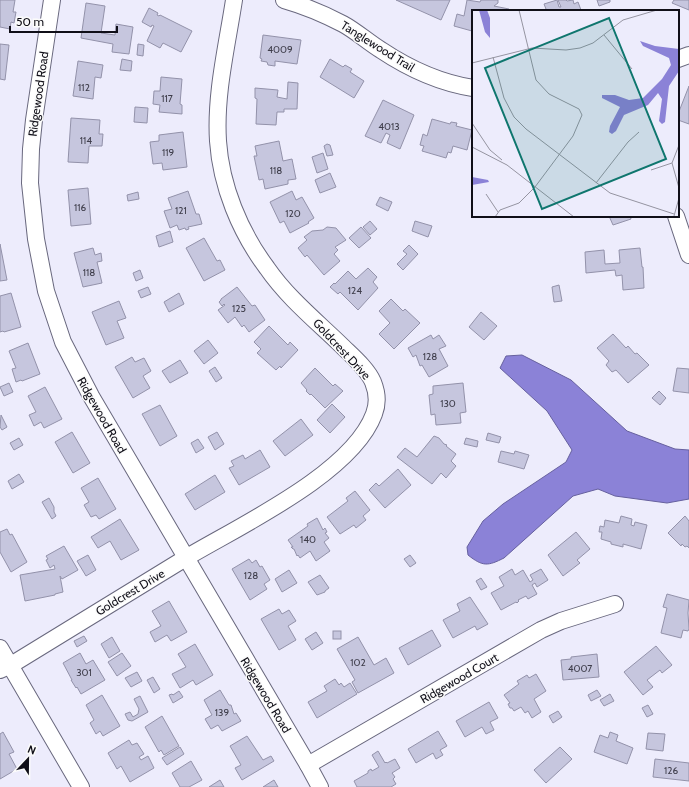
<svg xmlns="http://www.w3.org/2000/svg" width="689" height="787" viewBox="0 0 689 787" font-family="Cabin,sans-serif">
<rect width="100%" height="100%" fill="#edecfc"/>
<!-- water -->
<path fill="#8b82d7" stroke="#66609e" d="M522,355L571,380L627,431L675,449L689,450V499L667,503L615,496L598,489L573,496L504,558C488,566 483,567 468,555L467,547L483,521L503,504L566,462L572,450L547,411L500,368L506,356Z"/>
<!-- building -->
<g fill="#c6c6de" stroke="#9392aa">
<path d="M0,0H15L13,12H16L14,23L11,22L10,29L0,27Z"/>
<path d="M396,0H450L441,20Z"/>
<path d="M467,0L480,2L481,0H498V3L494,6L509,9V11H473V34H472V31L454,26L457,14L464,16Z"/>
<path d="M557,0L559,7H561L558,0H566L567,1L573,0L574,4L578,2L581,10L577,11H541L546,9L544,4Z"/>
<path d="M597,0H610V2L599,6Z"/>
<path d="M674,0H689V10L672,3Z"/>
<path d="M86,3L105,6L101,33L115,35L116,24L133,27L129,54L112,52L113,44L81,38Z"/>
<path d="M149,8L158,13L157,15L159,16L160,15L192,31L181,52L163,43L160,48L147,41L154,26L152,25L151,27L142,22Z"/>
<path d="M263,35L301,40L297,64L275,61V66L268,65L267,62L261,61L262,59L260,58Z"/>
<path d="M0,44L9,45L5,80L0,79Z"/>
<path d="M138,44L144,45L143,56L137,55Z"/>
<path d="M122,59L132,61L131,71L120,70Z"/>
<path d="M330,59L343,67L345,65L352,69L350,72L364,81L354,98L320,77Z"/>
<path d="M78,61L103,65L101,78L95,77L93,99L73,96Z"/>
<path d="M161,77L182,79L180,104L182,105V114L159,112L160,105L153,104L154,91H160Z"/>
<path d="M288,82L298,83L297,109H284V112H277L276,125L256,124L257,99L255,98V88L278,90L277,97L287,99Z"/>
<path d="M689,86V124L678,120V114Z"/>
<path d="M383,100L414,115L400,149L387,143L390,135L386,133L381,143L365,136Z"/>
<path d="M135,107L148,108L147,123L134,122Z"/>
<path d="M71,118L100,120L99,134H103L102,146H89L88,163L68,162Z"/>
<path d="M432,119L450,124L451,122L457,123L456,126L472,130L467,150L453,146L451,153L448,152L446,158L422,151L424,146L420,145L423,134L427,136Z"/>
<path d="M183,132L187,167L163,170L162,163L153,164L150,142L159,141V135Z"/>
<path d="M279,141L283,161L292,159L296,179L288,180V184L265,189L263,179L259,180L254,156H257L255,146Z"/>
<path d="M327,144L330,145L333,155L327,156L324,146Z"/>
<path d="M323,153L328,169L317,173L312,157Z"/>
<path d="M330,173L336,187L320,193L315,180Z"/>
<path d="M88,188L91,224L71,226L68,190Z"/>
<path d="M188,191L196,214H199L202,224L188,227L189,229L186,230L185,228L179,230L177,225L170,228L164,211L172,209L168,198Z"/>
<path d="M292,191L296,200L302,197L314,218L308,222L309,223L290,233L284,221L280,223L270,202Z"/>
<path d="M138,192L139,199L128,201L127,195Z"/>
<path d="M380,197L392,202L388,211L376,205Z"/>
<path d="M609,216H630L631,219L613,225Z"/>
<path d="M370,221L377,229L370,235L363,227Z"/>
<path d="M415,221L432,226L428,237L412,231Z"/>
<path d="M327,227L336,228L346,240L335,247L338,250L334,254L340,261L324,275L307,255L305,257L298,248L307,240L304,237L312,231L323,230Z"/>
<path d="M361,227L371,238L359,248L349,238Z"/>
<path d="M170,231L173,242L159,247L156,236Z"/>
<path d="M204,238L217,261L220,260L225,270L204,281L186,248Z"/>
<path d="M0,244L7,280L0,281Z"/>
<path d="M409,245L418,254L403,270L397,264L407,254L403,251Z"/>
<path d="M93,248L95,255L101,253L102,261L97,262L102,283L83,287L74,253Z"/>
<path d="M640,248L642,267H643L644,288L623,290L622,275L616,276L615,270L586,273L585,252L604,250L605,264L620,263L619,250Z"/>
<path d="M368,268L377,277L373,282L378,288L358,310L340,292L338,294L330,287L334,283L335,284L348,271L356,279Z"/>
<path d="M140,270L143,278L136,281L133,273Z"/>
<path d="M559,285L562,301L554,302L552,287Z"/>
<path d="M148,287L151,294L141,298L138,291Z"/>
<path d="M237,287L252,306L255,305L265,320L249,332L244,325L242,327L235,317L228,323L218,310L225,305L224,304L222,306L219,302L221,300V299Z"/>
<path d="M11,293L21,327L4,332L3,331L0,332V296Z"/>
<path d="M179,293L184,304L169,312L164,302Z"/>
<path d="M391,299L403,311L405,309L420,323L394,349L379,334L390,323L379,311Z"/>
<path d="M119,301L126,318L117,321L124,338L106,345L92,312Z"/>
<path d="M481,312L497,326L484,340L469,327Z"/>
<path d="M269,326L288,345L290,342L298,350L281,368L280,366L276,370L257,353L261,349L254,342Z"/>
<path d="M613,334L626,348L628,346L635,354L637,353L649,365L628,383L616,370L612,372L606,365L609,361L597,348Z"/>
<path d="M431,335L433,339L439,335L446,346L439,349L448,366L429,377L422,365L420,366L416,355L413,357L408,348Z"/>
<path d="M208,340L218,353L204,364L194,351Z"/>
<path d="M28,343L40,374L22,381L21,380L16,382L12,369L16,368L9,351Z"/>
<path d="M132,357L135,362L144,358L151,371L143,376L150,388L133,398L115,367Z"/>
<path d="M180,360L188,373L170,383L162,371Z"/>
<path d="M215,367L222,378L216,382L209,371Z"/>
<path d="M315,368L333,386L335,384L343,391L325,408L311,394L310,395L306,391L307,390L301,383Z"/>
<path d="M677,368L689,369V393L673,391Z"/>
<path d="M9,383L13,392L4,396L0,387Z"/>
<path d="M463,383L466,412L460,413L461,423L436,425L435,414L431,415L429,395L433,394V386Z"/>
<path d="M45,387L62,419L44,428L41,422L34,426L29,415L36,412L28,396Z"/>
<path d="M659,391L666,398L660,405L652,398Z"/>
<path d="M332,404L345,417L330,433L317,420Z"/>
<path d="M160,405L177,436L160,446L142,414Z"/>
<path d="M1,415L7,427L2,430L0,427Z"/>
<path d="M301,419L313,435L285,456L273,441Z"/>
<path d="M72,432L90,463L73,473L55,442Z"/>
<path d="M217,432L224,444L215,450L208,437Z"/>
<path d="M488,433L501,437L499,443L486,440Z"/>
<path d="M434,436L439,438L444,444L447,445L446,446L456,454L451,461L456,466L446,478L441,473L432,484L397,457L405,448L417,457Z"/>
<path d="M19,438L23,445L14,450L10,443Z"/>
<path d="M466,438L478,441L477,447L464,444Z"/>
<path d="M198,439L204,448L196,453L191,443Z"/>
<path d="M260,450L270,467L239,485L229,468L234,466L231,461L243,455L245,459Z"/>
<path d="M501,451L514,454L515,451L529,455L524,469L498,462Z"/>
<path d="M398,469L411,485L385,508L369,490L376,483L379,486Z"/>
<path d="M19,474L24,482L12,489L8,481Z"/>
<path d="M215,475L225,492L195,510L185,494Z"/>
<path d="M98,478L116,509L99,519L96,515L91,517L84,505L89,502L81,488Z"/>
<path d="M355,491L370,510L363,516L366,520L356,528L354,525L340,534L327,517L348,501L346,498Z"/>
<path d="M49,498L54,507V512L56,516L52,519L42,502Z"/>
<path d="M621,516L632,519L631,525L634,526L635,522L647,525L641,549L623,544V547L611,544V542L601,539L602,532H599L600,526L604,527L605,520L619,523Z"/>
<path d="M685,516L689,521V548L687,546L685,547L682,544L681,546L668,533Z"/>
<path d="M317,518L323,530L325,528L327,532L325,533L329,538L324,542L330,551L316,561L310,551L300,558L298,555L297,556L294,549H293L291,547H293L288,540L308,526L307,524Z"/>
<path d="M120,519L139,550L121,560L110,541L98,548L91,537Z"/>
<path d="M7,529L10,535L12,534L27,562L11,572L0,552V532Z"/>
<path d="M576,532L590,549L577,560L580,563L563,576L548,555Z"/>
<path d="M64,546L78,570L62,579L60,576L63,592L55,594V595L25,601L20,575L55,569L54,565L50,568L46,560L48,559L46,556Z"/>
<path d="M88,555L96,570L86,576L77,561Z"/>
<path d="M410,555L416,563L410,567L404,559Z"/>
<path d="M249,559L252,563L256,560L260,567L262,566L270,580L264,584L267,589L250,600L232,569Z"/>
<path d="M512,569L515,575L523,570L530,582L533,580L530,575L541,569L548,580L537,587L535,583L532,585L537,594L528,599L526,596L518,600L519,601L517,603L516,602L501,610L491,593L504,586L499,577Z"/>
<path d="M289,570L297,583L282,592L275,579Z"/>
<path d="M320,575L329,588L325,591V592L317,595L308,582Z"/>
<path d="M481,578L487,587L481,590L476,581Z"/>
<path d="M667,594L689,600L688,613L689,629L688,631L683,630L681,638L661,633L667,608L663,607Z"/>
<path d="M470,597L488,624L477,630L475,626L453,638L443,620L460,611L457,604Z"/>
<path d="M169,601L187,632L171,641L167,635L155,642L150,632L161,626L152,611Z"/>
<path d="M279,609L282,614L289,610L296,621L288,626L296,640L279,650L261,619Z"/>
<path d="M432,630L441,646L408,665L399,648Z"/>
<rect x="333" y="631" width="8" height="8"/>
<path d="M316,632L323,643L312,650L305,639Z"/>
<path d="M84,636L87,641L77,647L74,641Z"/>
<path d="M112,637L120,651L109,658L101,644Z"/>
<path d="M358,637L374,665L386,658L394,673L358,693L352,682L355,680L337,649Z"/>
<path d="M195,644L213,675L196,685L193,680L180,688L172,674L186,667L178,654Z"/>
<path d="M656,646L672,665L662,673L660,670L647,680L653,687L643,695L624,672Z"/>
<path d="M80,653L86,664L93,660L105,680L81,694L77,687L76,688L71,680H72L63,663Z"/>
<path d="M122,653L131,666L117,676L108,662Z"/>
<path d="M597,654L599,677L563,680L561,660L571,659V657Z"/>
<path d="M137,672L142,681L131,687L125,678Z"/>
<path d="M536,674L546,691L534,699L541,712L532,718L528,711L525,713L521,707L514,711L512,708H510L508,704L510,703L504,695L519,684L517,681L527,675L529,678Z"/>
<path d="M153,677L160,689L154,693L147,680Z"/>
<path d="M335,679L339,685L341,683L344,687L350,683L357,694L317,718L308,702L327,691L324,686Z"/>
<path d="M220,690L229,705H231L234,714L236,713L241,721L222,731L218,725L211,729L205,719L212,715L204,700Z"/>
<path d="M597,690L601,696L591,701L588,695Z"/>
<path d="M179,691L183,697L173,703L169,695L172,694L173,695Z"/>
<path d="M610,694L614,701L604,706L600,700Z"/>
<path d="M102,695L120,726L103,736L100,731L96,734L90,723L94,720L86,705Z"/>
<path d="M140,696L148,712L132,721L128,720L125,714L130,712L133,717L138,714L139,709L134,699Z"/>
<path d="M489,702L498,718L490,722L494,730L486,734L482,727L465,737L456,721Z"/>
<path d="M648,705L653,714L647,717L642,708Z"/>
<path d="M558,711L562,717L553,723L549,716Z"/>
<path d="M162,716L179,746L164,755L161,750L159,752L145,727Z"/>
<path d="M438,731L447,746L440,750L443,755L436,759L433,753L416,763L408,749Z"/>
<path d="M3,732L14,752L9,754L17,769L0,779V734Z"/>
<path d="M610,732L618,735L616,741L633,748L627,764L594,752L600,735L608,738Z"/>
<path d="M648,733L665,734L663,751L646,749Z"/>
<path d="M247,736L263,760L271,756L274,761L242,780L235,768L241,765L230,746Z"/>
<path d="M129,740L132,745L137,743L144,754L139,757L141,760L148,756L154,768L130,782L121,766L117,769L108,753Z"/>
<path d="M180,747L184,754L167,765L162,758Z"/>
<path d="M560,747L572,759L546,783L534,770Z"/>
<path d="M378,751L385,763L386,762L387,763L395,759L400,768L392,773L395,777L393,779L396,784L391,787H357L354,781L368,773V771L371,769L372,771L379,767L372,755Z"/>
<path d="M655,759L689,763V781L653,777Z"/>
<path d="M191,761L202,780L189,787H180L172,773Z"/>
<path d="M220,780L224,787H209Z"/>
<path d="M274,780L278,787H263Z"/>
</g>
<g fill="none" stroke-linecap="round" stroke-linejoin="round">
<!-- minor casing -->
<g stroke="#69687e" stroke-width="18">
<g id="minor">
<path d="M52,0L34,120L31,149L30,183L36,239L46,291L63,342L91,396L308,765L320,787"/>
<path d="M284,0C305,6 324,14 343,24C356,31 368,42 381,50C408,68 441,83 473,88"/>
<path d="M678,59L689,55"/>
<path d="M676,216L689,255"/>
<path d="M0,648L81,787"/>
<path d="M0,670L11,665C69,630 126,594 184,559C237,527 352,474 374,414C378,404 377,392 373,382C367,368 351,355 340,344C315,320 287,297 267,268C240,232 221,186 218,141C215,94 227,46 234,0"/>
<path d="M308,765L541,630L561,621L615,604"/>
</g>
</g>
<!-- minor -->
<use href="#minor" stroke="#fff" stroke-width="16"/>
</g>
<g text-anchor="middle" dominant-baseline="central" stroke-width="3" stroke-linejoin="round" paint-order="stroke">
<!-- number labels -->
<g font-size="10" fill="#3e3d4a">
<text x="280" y="49">4009</text>
<text x="84" y="87">112</text>
<text x="167" y="98">117</text>
<text x="389" y="126">4013</text>
<text x="86" y="140">114</text>
<text x="168" y="152">119</text>
<text x="276" y="170">118</text>
<text x="80" y="207">116</text>
<text x="181" y="210">121</text>
<text x="293" y="213">120</text>
<text x="89" y="272">118</text>
<text x="355" y="290">124</text>
<text x="239" y="308">125</text>
<text x="430" y="356">128</text>
<text x="448" y="403">130</text>
<text x="308" y="539">140</text>
<text x="251" y="575">128</text>
<text x="358" y="662">102</text>
<text x="580" y="668">4007</text>
<text x="84" y="672">301</text>
<text x="222" y="712">139</text>
<text x="671" y="770">126</text>
</g>
<!-- street labels -->
<g font-size="12" fill="#100f18" stroke="#fbfbfb">
<text transform="translate(378 46) rotate(32)">Tanglewood Trail</text>
<text transform="translate(38 94) rotate(-82)">Ridgewood Road</text>
<text transform="translate(342 349) rotate(47)">Goldcrest Drive</text>
<text transform="translate(102 415) rotate(60)">Ridgewood Road</text>
<text transform="translate(130 592) rotate(-31)">Goldcrest Drive</text>
<text transform="translate(459 678) rotate(-30)">Ridgewood Court</text>
<text transform="translate(266 695) rotate(59)">Ridgewood Road</text>
</g>
</g>
<!-- overview -->
<g transform="translate(472 10)">
<rect width="207" height="207" fill="#edecfc"/>
<path d="M7,0H15L18,8V28L13,22ZM168,31L183,36L207,39V61L197,76L193,112L190,114L187,111L190,89L186,83L176,95L152,105L144,121L140,124L137,122L138,116L148,97L130,88V85H143L157,90L171,88L190,69L199,55L197,48L171,36ZM0,167L16,170L17,172L0,175Z" fill="#8b82d7"/>
<path fill="none" stroke="#9594a1" stroke-width="1" d="M132,25L160,59M21,47L32,88L42,107L54,119L138,183L202,204M0,53L60,38L94,40L108,38L121,33L151,10L185,0M0,113L18,140L30,150M207,135L200,153L207,178M0,137L35,155L102,207M179,160L200,153M124,173L156,132L167,122M14,184L26,202M202,206L207,188M23,207L28,200L47,193L63,177L101,126L110,105L107,99L77,84L64,70L47,0"/>
<path fill="#0f766e" fill-opacity="0.15" stroke="#0f766e" stroke-width="2" d="M137,8L194,149L70,199L13,58Z"/>
<rect width="207" height="207" fill="none" stroke="#100f18" stroke-width="2"/>
</g>
<!-- north arrow -->
<g transform="translate(28 759) rotate(22)" stroke="#fbfbfb" stroke-width="3" paint-order="stroke">
<path d="M0-3L7 15L0 10L-7 15Z" fill="#100f18"/>
<text y="-6" font-size="11" font-weight="bold" text-anchor="middle" fill="#100f18">N</text>
</g>
<!-- scale -->
<path d="M10 26v6h107v-6" fill="none" stroke="#100f18" stroke-width="2"/>
<text x="16" y="26" font-size="12" fill="#100f18" stroke="#fbfbfb" stroke-width="3" paint-order="stroke">50 m</text>
</svg>
